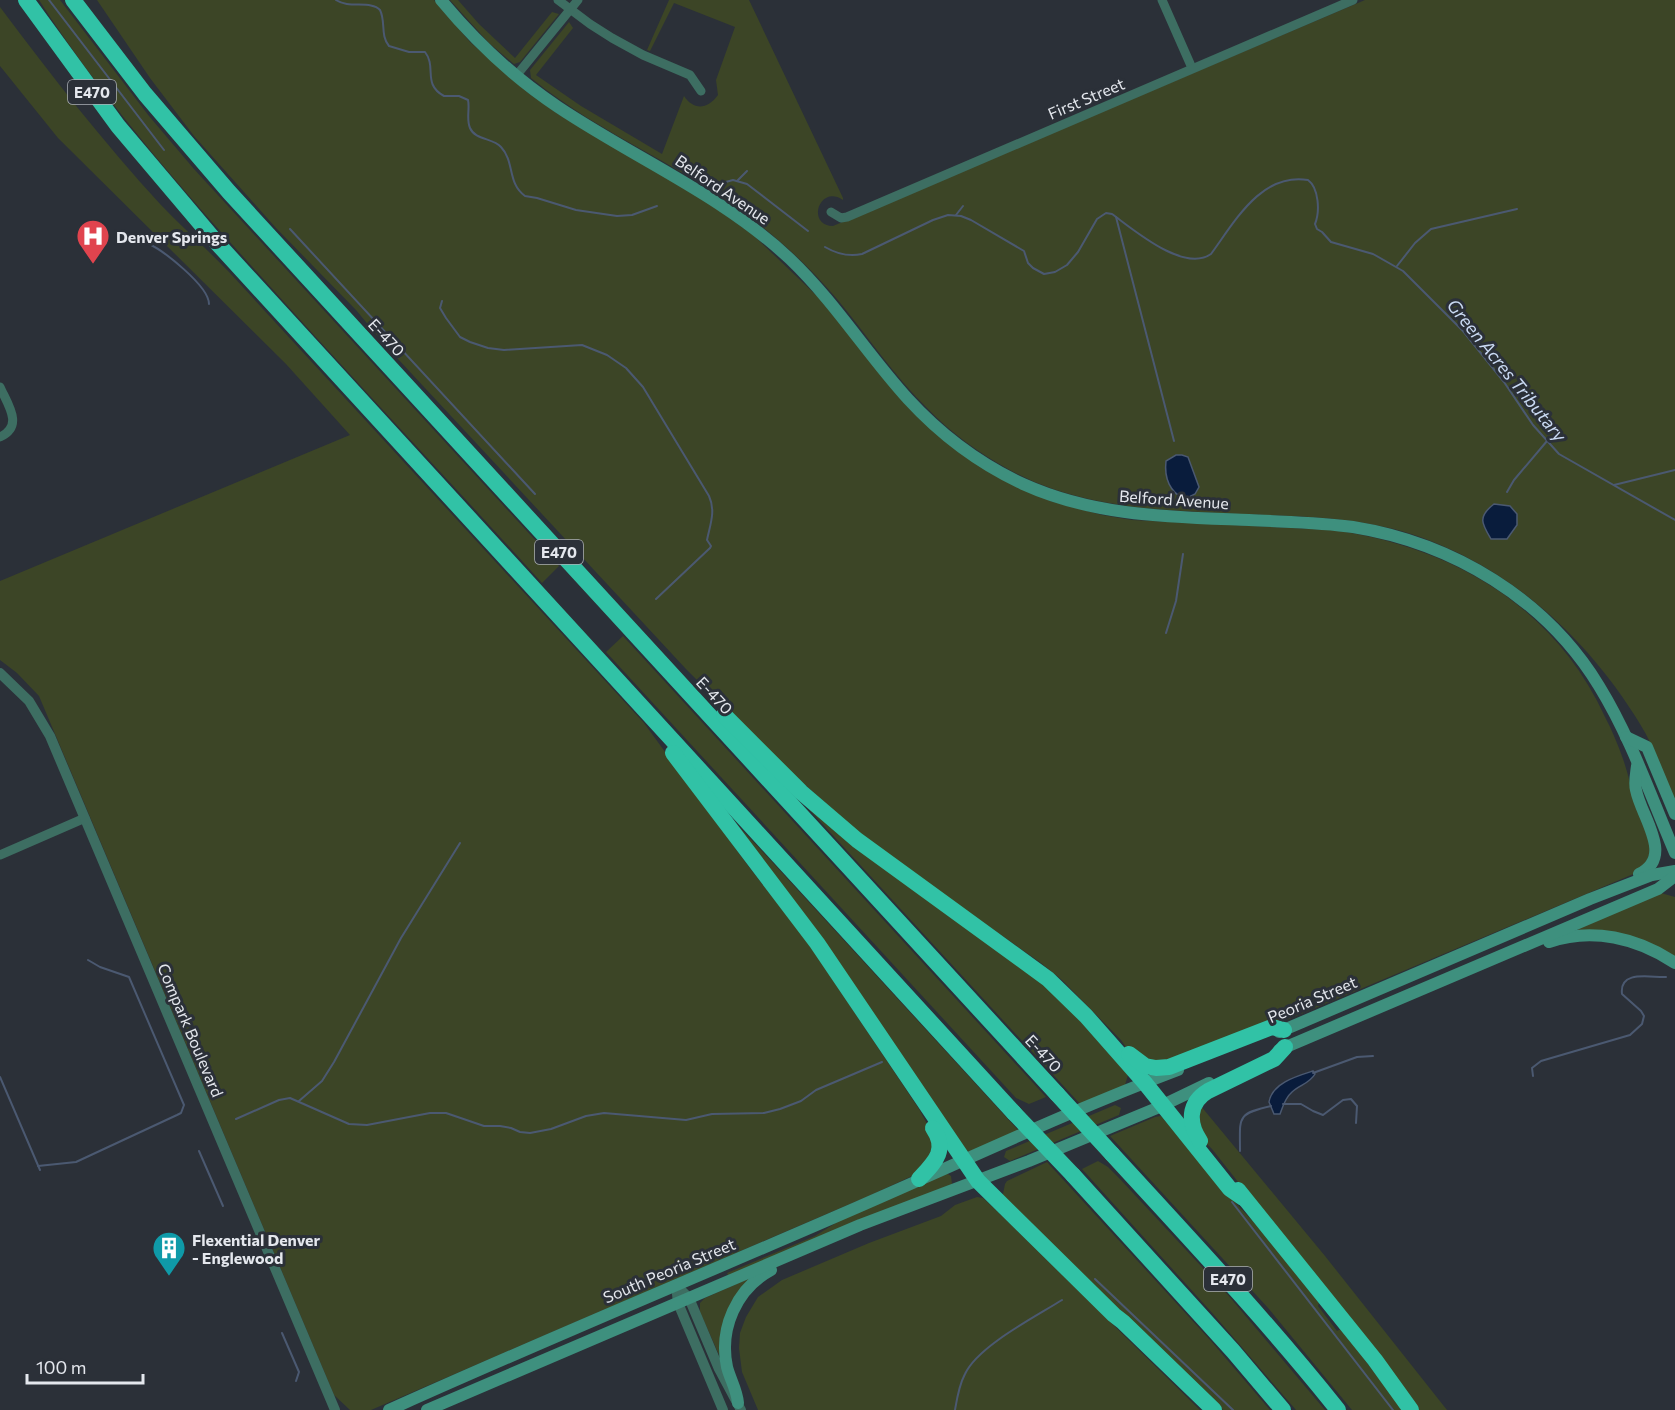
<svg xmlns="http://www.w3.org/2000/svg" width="1675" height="1410" viewBox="0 0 1675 1410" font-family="Commissioner,sans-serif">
<rect width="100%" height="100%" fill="#2b3038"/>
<!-- green -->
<g fill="#3c4526">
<path d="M39,0H60L149,116L194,169L559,566L542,583C448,479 351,377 257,272C179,186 102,98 39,0Z"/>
<path d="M97,0H434L470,42L527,92L558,114L706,201L753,235L818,297L909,408L1050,501L1102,515L1132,520L1332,530C1450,546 1554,605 1605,717C1612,730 1618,745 1623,759C1628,773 1631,788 1636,803C1641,817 1647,831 1653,845L1643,870L1287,1020L1172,1063L1158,1064L1126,1047L1121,1040L1062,980L1041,963L870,843L774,757L686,669L385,345L356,310L276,228L194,136L150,78Z"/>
<path d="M450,0H458L479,24L515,58L552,12L559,14L520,62L514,64L489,43Z"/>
<path d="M669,0H749L843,198V200C819,184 806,226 833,226L1365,0H1675V802C1664,776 1655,748 1640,724C1584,632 1499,557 1394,529C1343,516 1289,516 1237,514C1158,510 1079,508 1008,469C979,453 951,433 928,409C894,376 867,335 837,299C815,273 791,250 765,229C693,169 603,137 531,78L530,70L569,22L573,28L536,75L581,106L662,154L684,96C694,111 708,109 718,95L716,80L735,27L674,3L650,51L647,50Z"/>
<path d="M0,7C51,75 103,142 161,205C183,228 207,249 229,272L644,723L749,867L806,940L919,1109L931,1131L934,1152L912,1176L871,1195L371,1410H350L334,1395L39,696L17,673L0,660V581L350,435L286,364L58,138L0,66Z"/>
<path d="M623,636L1046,1097L1029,1104L1016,1098L606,652Z"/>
<path d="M805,805L1058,996L1128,1075L1125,1085L1081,1105Z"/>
<path d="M728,815L761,850L1019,1131L969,1152L965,1151Z"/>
<path d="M1661,893L1675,897V958L1578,931V928Z"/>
<path d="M1115,1105L1121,1108L1119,1115L1010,1161L1004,1157L1006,1151Z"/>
<path d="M1200,1105L1325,1256L1447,1410H1418L1212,1149L1200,1137Z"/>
<path d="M1161,1116L1229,1196L1263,1232L1319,1303L1318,1306L1337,1331L1341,1329L1403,1410H1352L1269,1309L1110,1136L1155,1117Z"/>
<path d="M1098,1161L1108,1167L1120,1179L1228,1295L1325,1410H1296L1214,1315L1082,1169Z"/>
<path d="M1047,1162L1211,1341L1270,1410H1223L1001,1195L1003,1194L1005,1184L1007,1181Z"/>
<path d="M946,1173L951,1176L952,1184L729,1277L727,1273L815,1236L842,1219Z"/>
<path d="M977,1197L983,1198L999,1213L1200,1410H758L742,1372L739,1348L740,1333L746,1317L758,1297L782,1280L869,1243L941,1216L955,1205Z"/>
<path d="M750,1278L720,1357L700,1312V1303L705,1298Z"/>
</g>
<!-- water -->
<g fill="#091c3c" stroke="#4b5971" stroke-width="1.5">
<path d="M1176,455H1182L1188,457L1199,487L1195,494L1185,499C1170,493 1164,478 1166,461Z"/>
<path d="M1494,504L1510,506L1517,514V525L1507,539H1491C1482,524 1477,517 1494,504Z"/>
<path d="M1313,1071L1315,1074C1310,1083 1300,1085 1292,1092C1285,1098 1283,1106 1280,1114H1274L1269,1102C1272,1083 1297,1076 1313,1071Z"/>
</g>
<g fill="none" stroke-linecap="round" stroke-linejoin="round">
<!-- stream -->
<g stroke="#4b5971" stroke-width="2">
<path d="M49,0L164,150"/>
<path d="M336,0C349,9 371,0 380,10C386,22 380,35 389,46L409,52H425C437,67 422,84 444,96H459L468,100C470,109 466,119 470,128C475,140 493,138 501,147C515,162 507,183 525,196L537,198L576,210L617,216L632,215L657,206"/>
<path d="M737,181L747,171"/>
<path d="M722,183L733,180L747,184L808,231"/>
<path d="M956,215L963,206"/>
<path d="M1116,217L1174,441"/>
<path d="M290,229L535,494"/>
<path d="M147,243C163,250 209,286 209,304"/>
<path d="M825,247C837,254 848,257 862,254L933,220L948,215L961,216L971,220L1024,251L1028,263L1033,268L1044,274L1055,272L1067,265L1078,252L1097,219L1106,213L1112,214C1134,230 1184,273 1211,254C1234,223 1261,172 1308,180C1319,188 1320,212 1315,224L1317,229L1322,232L1331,242L1373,254L1403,271L1463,331L1504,382L1533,425L1559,454L1675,520"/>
<path d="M1397,266L1415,243L1431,229L1517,209"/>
<path d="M442,301L440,308L446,318L460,337L470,342L488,348L504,350L582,345L607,355L626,368L643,387L709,496C716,511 710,525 707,540L711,546L710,548L656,599"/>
<path d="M1614,485L1675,470"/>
<path d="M1507,492L1514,480L1547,441"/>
<path d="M1166,633L1176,601L1183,554"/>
<path d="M1313,1073L1357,1057L1373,1056"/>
<path d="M1533,1076L1532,1068L1541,1061L1630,1035L1642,1024L1644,1016L1641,1011L1622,994C1619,969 1652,978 1666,977"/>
<path d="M0,1077L40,1170"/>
<path d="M299,1101L322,1081L334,1062L401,938L460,843"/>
<path d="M1283,1104H1301L1313,1111L1323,1115L1343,1100L1351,1099L1357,1106L1356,1123"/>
<path d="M236,1119L279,1100L290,1098L349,1124L367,1125L430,1113H446L484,1126H500L511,1128L520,1132L530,1133L551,1129L586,1116L604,1113L686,1120L712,1114L764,1113L780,1109L801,1101L816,1090L882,1062"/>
<path d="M199,1151L223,1206"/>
<path d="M1240,1151C1240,1117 1236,1114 1271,1106"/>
<path d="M38,1166L76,1162L177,1115L181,1113L184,1105L129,977L100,967L88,960"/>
<path d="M1232,1202L1393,1410"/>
<path d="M1095,1279L1233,1410"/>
<path d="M282,1333L299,1372L296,1381"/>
<path d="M955,1410C957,1398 959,1385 965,1374C978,1346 1035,1317 1062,1300"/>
</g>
<!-- minor -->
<g stroke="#3d6e62" stroke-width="9">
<path d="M558,0L590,24L612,38L643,55L690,75L701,91"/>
<path d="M1162,0L1192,68"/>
<path d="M516,76L578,0"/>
<path d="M831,212L841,218L847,217L1353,0"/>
<path d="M0,387C8,405 24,426 0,437"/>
<path d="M0,855L85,818"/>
</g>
<!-- tertiary -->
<g stroke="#3d6e62" stroke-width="10">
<path d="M0,673L29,701L50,736L335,1410"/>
<path d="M676,1285L689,1298L719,1369L741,1410"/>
<path d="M677,1294L678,1303L723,1410"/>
</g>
<!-- secondary -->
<g stroke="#3e907e" stroke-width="12">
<path d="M441,0C475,41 513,77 558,107C636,159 722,195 790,259C835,302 867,354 908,399C941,435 980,464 1023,484C1096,517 1172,517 1249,520C1284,522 1319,522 1353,527C1453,543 1546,599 1599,686C1631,738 1651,797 1675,853"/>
<path d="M1626,737L1647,747L1675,814"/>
<path d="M1637,766C1636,774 1634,783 1636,790C1641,817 1675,857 1639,874"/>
<path d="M1549,942C1592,927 1638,938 1675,963"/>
<path d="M1279,1032L1590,899L1652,875L1675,871"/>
<path d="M1279,1050L1658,889L1675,876"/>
<path d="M738,1403C737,1390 730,1379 727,1367C719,1329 736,1289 771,1270"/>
<path d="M389,1410C544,1340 702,1275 858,1207C964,1161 1069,1111 1178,1070"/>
<path d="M427,1410L860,1225L1029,1161L1157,1108L1209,1083"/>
</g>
<!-- motorway -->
<g stroke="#31c2a6" stroke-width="16">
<path d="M26,0L118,126L217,243L1014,1113"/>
<path d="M73,0L145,94L229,192L1057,1094"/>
<path d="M724,715L801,792L857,840L1048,979L1086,1016L1145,1083L1230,1189L1243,1198"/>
<path d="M673,753L817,943L978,1181L1114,1315L1123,1322L1214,1410"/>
<path d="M1129,1054L1145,1066L1156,1068L1169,1067L1272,1027L1284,1030"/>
<path d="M1200,1141C1188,1123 1188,1103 1208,1091L1274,1059L1285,1047"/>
<path d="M1112,1154C1189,1238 1267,1321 1338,1410"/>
<path d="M1073,1175L1233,1351L1283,1410"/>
<path d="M919,1179C935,1162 948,1150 933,1128"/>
<path d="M1238,1190L1375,1360L1411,1410"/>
</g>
<!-- motorway-bridge -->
<g stroke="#31c2a6" stroke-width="16">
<path d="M1057,1094L1112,1154"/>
<path d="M1014,1113L1073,1175"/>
</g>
</g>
<!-- icons -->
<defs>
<g id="hospital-pin" transform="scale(1.725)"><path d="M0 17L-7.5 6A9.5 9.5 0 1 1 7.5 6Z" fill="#e0444e" stroke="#2b3038"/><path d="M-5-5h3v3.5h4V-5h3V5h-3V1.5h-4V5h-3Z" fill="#fff"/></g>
<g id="building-pin" transform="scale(1.725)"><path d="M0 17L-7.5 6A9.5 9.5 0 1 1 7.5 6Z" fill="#0f9aa8" stroke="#2b3038"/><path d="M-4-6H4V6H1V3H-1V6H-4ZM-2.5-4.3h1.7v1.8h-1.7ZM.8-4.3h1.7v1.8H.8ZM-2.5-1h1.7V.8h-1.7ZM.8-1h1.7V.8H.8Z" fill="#fff"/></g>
</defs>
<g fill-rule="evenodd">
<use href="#hospital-pin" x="93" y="236"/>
<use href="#building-pin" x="169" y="1248"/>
</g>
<g text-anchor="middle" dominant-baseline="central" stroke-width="6" stroke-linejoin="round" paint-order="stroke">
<!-- shield labels -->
<g fill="#2b3038" stroke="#acb0b7" stroke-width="1.5">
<rect x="68" y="80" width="48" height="24" rx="4.5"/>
<rect x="535" y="540" width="48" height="24" rx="4.5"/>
<rect x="1204" y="1267" width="48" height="24" rx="4.5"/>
</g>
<g font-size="15" font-weight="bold" fill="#e4e7ed">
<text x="92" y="92">E470</text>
<text x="559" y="552">E470</text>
<text x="1228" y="1279">E470</text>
</g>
<!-- street labels -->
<g font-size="16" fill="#e4e7ed" stroke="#2b3038">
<text transform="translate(1086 98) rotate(-23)">First Street</text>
<text transform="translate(723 189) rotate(34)">Belford Avenue</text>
<text transform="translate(387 337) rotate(47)">E-470</text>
<text transform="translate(1174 499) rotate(4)">Belford Avenue</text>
<text transform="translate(715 695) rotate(47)">E-470</text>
<text transform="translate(1312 999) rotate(-23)">Peoria Street</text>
<text transform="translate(191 1030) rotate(67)">Compark Boulevard</text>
<text transform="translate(1044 1053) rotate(47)">E-470</text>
<text transform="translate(669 1270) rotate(-23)">South Peoria Street</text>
</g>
<!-- poi labels -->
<g font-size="16" font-weight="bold" fill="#e4e7ed" stroke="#2b3038" text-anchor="start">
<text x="116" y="236">Denver Springs</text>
<text x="192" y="1239">Flexential Denver<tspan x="192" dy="18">- Englewood</tspan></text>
</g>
<!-- water labels -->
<g font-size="18" font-style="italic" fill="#cadaf3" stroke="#2b3038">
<text transform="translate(1507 370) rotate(51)">Green Acres Tributary</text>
</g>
</g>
<!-- scale -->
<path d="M27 1374v9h116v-9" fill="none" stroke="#e4e7ed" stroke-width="3"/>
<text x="36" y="1374" font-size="18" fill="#e4e7ed" stroke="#2b3038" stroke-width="4.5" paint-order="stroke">100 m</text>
</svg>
